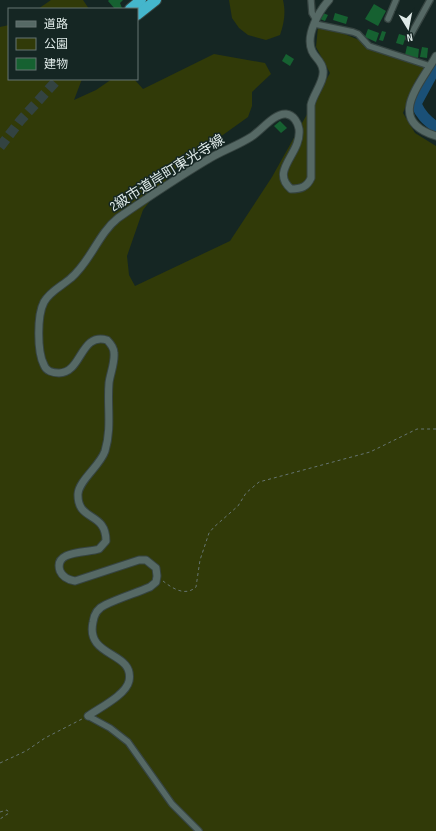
<svg xmlns="http://www.w3.org/2000/svg" width="436" height="831" viewBox="0 0 436 831" font-family="'Sofia Sans Condensed','Noto Sans JP',sans-serif">
<rect width="100%" height="100%" fill="#152623"/>
<!-- green -->
<g fill="#313a08">
<path d="M51,0H83L89,9H38Z"/>
<path d="M229,0H283C286,13 284,23 280,35L266,40L248,35L239,28L232,18Z"/>
<path d="M9,25V79H82L74,100L96,90L112,79H134L143,89L214,54L265,63L271,74L252,92V106L248,117L174,170L143,210L127,256L129,275L135,286L230,241L272,177L330,73L316,47L318,27L342,33L425,67L416,80L403,113L415,133L436,146V831H0V27Z"/>
</g>
<g fill="none" stroke-linecap="round" stroke-linejoin="round">
<!-- river -->
<path stroke="#1a5077" stroke-width="11" d="M436,67L416,104C421,115 426,120 436,127"/>
</g>
<!-- building -->
<g fill="#166131">
<path d="M109,0H123L120,3L122,8L115,9L108,1Z"/>
<path d="M374,4L386,11L378,26L365,19Z"/>
<path d="M323,13L328,15L325,21L320,19Z"/>
<path d="M335,13L348,17L346,24L333,20Z"/>
<path d="M368,29L379,33L376,42L365,37Z"/>
<path d="M382,31L386,32L383,41L379,40Z"/>
<path d="M399,34L406,36L403,45L396,43Z"/>
<path d="M407,46L419,49L418,58L405,55Z"/>
<path d="M422,47L428,48L427,58L420,57Z"/>
<path d="M286,54L294,59L290,66L282,61Z"/>
<path d="M280,121L287,128L281,133L274,126Z"/>
</g>
<g fill="none" stroke-linecap="round" stroke-linejoin="round">
<!-- motorway-tunnel -->
<path stroke="#334341" stroke-width="10" stroke-dasharray="10 5" stroke-linecap="butt" d="M0,147L20,121L58,79"/>
<!-- minor casing -->
<g stroke="#364441" stroke-width="8">
<g id="minor">
<path d="M311,0L312,13L315,18"/>
<path d="M388,19L396,0"/>
<path d="M315,24L353,32L358,34L369,46L430,66"/>
<path d="M409,38L430,0"/>
<path d="M88,716L110,728L128,742L172,804L199,831"/>
</g>
</g>
<!-- tertiary casing -->
<g stroke="#364441" stroke-width="9">
<g id="tertiary">
<path d="M436,56C420,85 385,120 436,136"/>
<path d="M88,716C99,708 126,695 129,681C135,651 85,658 93,622C94,615 98,608 105,605C119,598 136,593 150,587L156,582L157,576L156,568L146,560H139L75,581C69,580 63,578 60,571C53,550 87,553 99,549L106,541C106,511 77,522 78,494C79,480 100,466 105,451C112,428 107,406 109,383C110,374 115,363 114,353C114,348 111,344 107,340C80,332 82,373 59,373C53,373 46,371 44,365C37,352 37,315 44,302C50,291 62,286 71,278C91,261 98,234 118,218C147,198 177,178 207,160C221,151 237,146 251,137C261,131 274,113 286,114C294,115 298,123 299,129C302,154 269,170 291,189C301,189 307,187 311,178V105C313,94 325,81 323,70C322,61 315,58 312,51C305,35 319,11 329,0"/>
</g>
</g>
<!-- motorway casing -->
<g stroke="#364441" stroke-width="12">
<g id="motorway">
<path d="M130,9L141,0"/>
<path d="M137,15L156,0"/>
</g>
</g>
<!-- path -->
<g stroke="#657471" stroke-width="1" stroke-dasharray="3 3" stroke-linecap="butt">
<path d="M163,581C172,588 185,597 196,587L200,560L209,533L214,527L238,506L246,493L259,482L370,452L417,429H436"/>
<path d="M0,763L26,751L45,738L82,719"/>
<path d="M0,812L7,810L9,813L0,819"/>
</g>
<!-- minor -->
<use href="#minor" stroke="#566965" stroke-width="5.5"/>
<!-- tertiary -->
<use href="#tertiary" stroke="#566965" stroke-width="7"/>
<!-- motorway -->
<use href="#motorway" stroke="#44b6cc" stroke-width="10"/>
</g>
<g text-anchor="middle" dominant-baseline="central" stroke-width="3" stroke-linejoin="round" paint-order="stroke">
<!-- street labels -->
<g font-size="14" fill="#dfeae8" stroke="#152623">
<text transform="translate(167 173) rotate(-32)">2級市道岸町東光寺線</text>
</g>
</g>
<!-- legend -->
<rect x="8" y="8" width="130" height="72" fill="#152623" stroke="#667472"/>
<rect x="16" y="21" width="20" height="6" fill="#566965" stroke="#667472"/>
<text x="44" y="28" font-size="12" fill="#dfeae8">道路</text>
<rect x="16" y="38" width="20" height="12" fill="#313a08" stroke="#667472"/>
<text x="44" y="48" font-size="12" fill="#dfeae8">公園</text>
<rect x="16" y="58" width="20" height="12" fill="#166131" stroke="#667472"/>
<text x="44" y="68" font-size="12" fill="#dfeae8">建物</text>
<!-- north arrow -->
<g transform="translate(408 28) rotate(170)" stroke="#152623" stroke-width="3" paint-order="stroke">
<path d="M0-3L7 15L0 10L-7 15Z" fill="#dfeae8"/>
<text y="-6" font-size="11" font-weight="bold" text-anchor="middle" fill="#dfeae8">N</text>
</g>
</svg>
